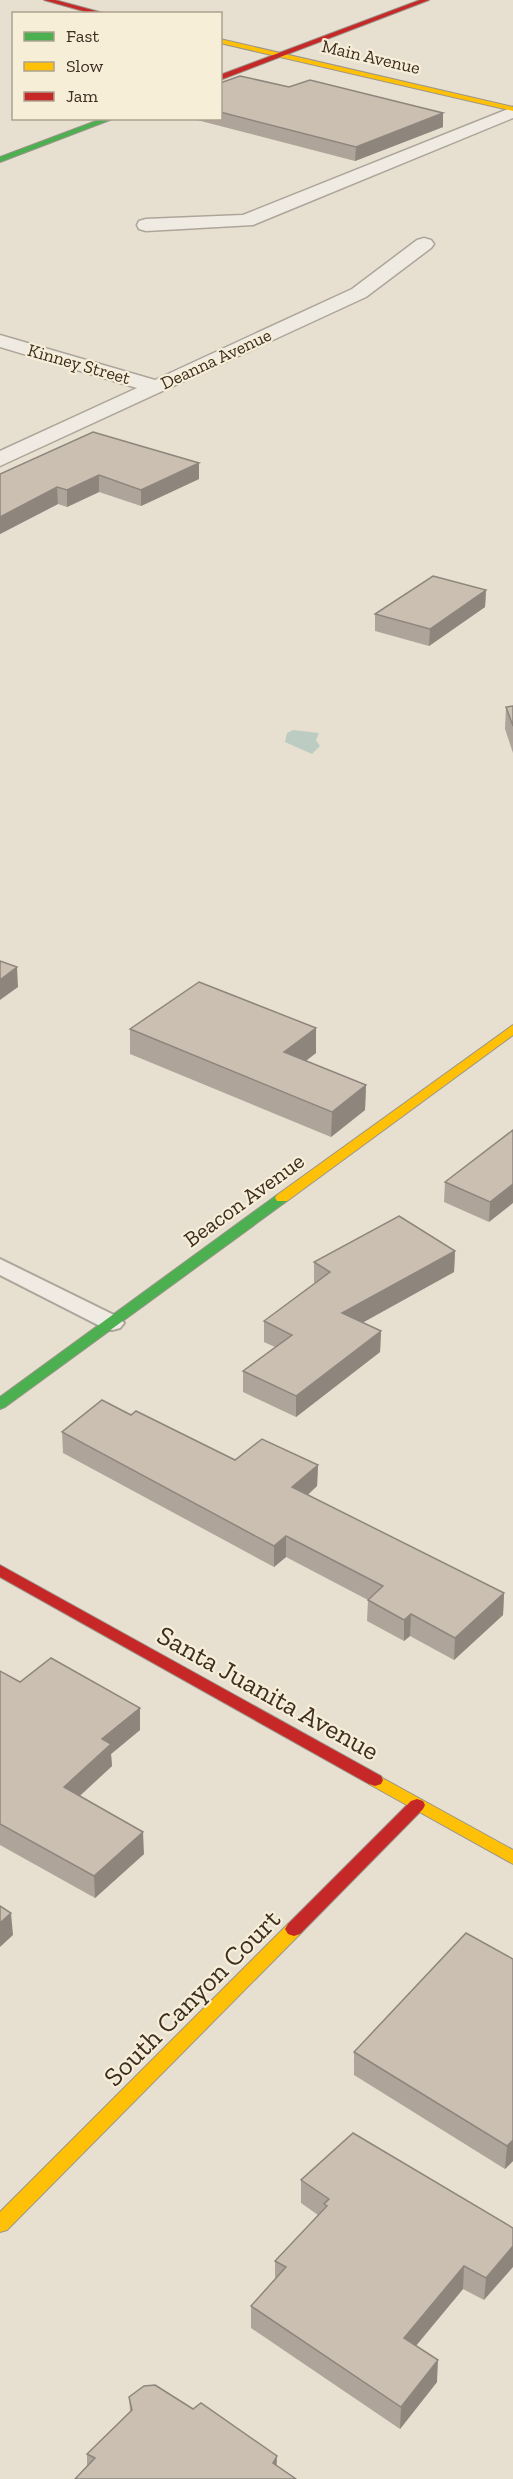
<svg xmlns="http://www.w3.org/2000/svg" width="513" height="2479" viewBox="0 0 513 2479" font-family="'Zilla Slab',serif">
<rect width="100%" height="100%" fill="#e7e0d1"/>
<!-- water -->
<path fill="#bcccc2" d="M293,730L319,733L316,740L320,746L312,754L285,742L287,733Z"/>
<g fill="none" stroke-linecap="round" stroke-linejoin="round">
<!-- lane casing -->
<g stroke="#ada599" stroke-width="4">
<path id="lane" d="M0,1259L120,1318L124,1323L120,1328L112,1330L104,1328L0,1275Z"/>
</g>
<!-- street casing -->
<g stroke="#ada599" stroke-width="3">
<g id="street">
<path d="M513,107V118L253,225L146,231L139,229L137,225L139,221L146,219L243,215Z"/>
<path d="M424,238L431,240L434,244L431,248L366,297L0,466V451L137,388L0,347V335L155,380L352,289L417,240Z"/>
</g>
</g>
<!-- fast casing -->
<g stroke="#9c958a" stroke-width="2">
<g id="fast">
<path d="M104,118H115L0,162V157Z"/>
<path d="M282,1194L287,1195L289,1198L287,1201L5,1407L0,1409V1397L277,1195Z"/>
</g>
</g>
<!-- slow casing -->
<g stroke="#9c958a" stroke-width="2">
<g id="slow">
<path d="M220,39L513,107V111L220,43Z"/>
<path d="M513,1025V1035L287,1201H277L275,1198L277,1195Z"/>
<path d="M375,1774L513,1850V1864L369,1784L367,1780L369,1776Z"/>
<path d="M294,1922L300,1924L303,1929L300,1934L7,2230L0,2232V2212L288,1924Z"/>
</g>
</g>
<!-- jam casing -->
<g stroke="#9c958a" stroke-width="2">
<g id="jam">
<path d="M44,0H55L107,14H94Z"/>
<path d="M420,0H429L220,80V75Z"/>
<path d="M0,1565L381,1776L383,1780L381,1784L375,1786L369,1784L0,1577Z"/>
<path d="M417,1799L423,1801L425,1805L423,1809L300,1934L294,1936L288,1934L285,1929L288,1924L411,1801Z"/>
</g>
</g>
<!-- lane -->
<use href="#lane" fill="#efebe3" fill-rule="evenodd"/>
<!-- street -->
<use href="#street" fill="#efebe3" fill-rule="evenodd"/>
<!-- fast -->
<use href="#fast" fill="#4caf50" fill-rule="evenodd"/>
<!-- slow -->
<use href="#slow" fill="#ffc107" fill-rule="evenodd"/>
<!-- jam -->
<use href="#jam" fill="#c62828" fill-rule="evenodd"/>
</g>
<!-- wall -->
<g fill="#afa499">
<path d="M220,83L443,127L355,161L189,118H220Z"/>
<path d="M93,432L199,479L141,506L99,492L67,507L58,504L0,534V474Z"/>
<path d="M486,590L485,607L429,646L375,631V614Z"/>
<path d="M513,706V753L505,729L506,707Z"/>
<path d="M316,1028V1053L306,1061L366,1085L365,1110L331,1137L130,1054V1029Z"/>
<path d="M513,1130L489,1222L444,1202L445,1182Z"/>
<path d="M455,1251L454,1272L362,1323L381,1331L380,1352L296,1417L243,1392V1371L275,1347L264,1342V1321L315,1283L314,1282V1262Z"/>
<path d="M131,1415L235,1460L318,1465L317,1486L308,1495L504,1593L503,1615L454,1660L410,1636L404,1641L367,1621L368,1600L286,1557L274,1567L63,1453L62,1432Z"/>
<path d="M0,1671L20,1682L140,1730L111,1754L112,1766L80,1796L144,1854L95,1898L0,1845Z"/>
<path d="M513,1959V2161L505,2169L354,2075V2052Z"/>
<path d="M301,2180L513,2228L484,2300L463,2289L416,2346L437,2382L400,2429L251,2328V2306L275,2279V2261L318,2215L301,2203Z"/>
<path d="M129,2397L276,2466H87V2454L130,2412Z"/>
</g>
<!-- shaded-wall -->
<g fill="#8e867d">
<path d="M443,113V127L355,161L356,147Z"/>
<path d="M199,463V479L141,506V490Z"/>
<path d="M99,475V492L67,507V490Z"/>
<path d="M57,487L58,504L0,534V517Z"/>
<path d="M486,590L485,607L429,646L430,629Z"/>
<path d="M17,967L18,987L0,1000V980Z"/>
<path d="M316,1028V1053L284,1077V1052Z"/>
<path d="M366,1085L365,1110L331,1137L332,1112Z"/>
<path d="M513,1184V1203L489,1222L490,1202Z"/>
<path d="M455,1251L454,1272L342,1334V1313Z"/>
<path d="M381,1331L380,1352L296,1417V1396Z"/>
<path d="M318,1465L317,1486L292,1508V1487Z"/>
<path d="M286,1536V1557L274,1567V1546Z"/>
<path d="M504,1593L503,1615L454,1660L455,1638Z"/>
<path d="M411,1614L410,1636L404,1641V1620Z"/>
<path d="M140,1708V1730L111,1754L112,1766L65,1809L64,1787L102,1739Z"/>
<path d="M143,1832L144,1854L95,1898L94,1876Z"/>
<path d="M11,1913L13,1935L0,1947V1923Z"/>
<path d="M513,2140V2161L505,2169L507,2146Z"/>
<path d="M513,2246V2267L484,2300L486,2278Z"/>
<path d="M464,2266L463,2289L403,2361L404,2338Z"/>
<path d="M438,2360L437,2382L400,2429L401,2407Z"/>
<path d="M277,2456L276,2479L273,2463Z"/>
</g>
<!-- building -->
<g fill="#cbbfb2" stroke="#8e867d" stroke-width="1.5">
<path d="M240,76L289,87L310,80L443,113L356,147L220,112V83Z"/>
<path d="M93,432L199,463L141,490L99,475L67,490L57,487L0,517V474Z"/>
<path d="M433,576L486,590L430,629L375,614Z"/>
<path d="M513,706V726L506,707Z"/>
<path d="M0,961L17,967L0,980Z"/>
<path d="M199,982L316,1028L284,1052L366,1085L332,1112L130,1029Z"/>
<path d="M513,1130V1184L490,1202L445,1182Z"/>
<path d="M399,1216L455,1251L342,1313L381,1331L296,1396L243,1371L292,1335L264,1321L330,1272L314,1262Z"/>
<path d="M102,1400L131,1415L136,1411L235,1460L262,1439L318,1465L292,1487L504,1593L455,1638L411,1614L404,1620L368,1600L383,1586L286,1536L274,1546L62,1432Z"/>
<path d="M51,1658L140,1708L102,1739L111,1744L64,1787L143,1832L94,1876L0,1824V1671L20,1682Z"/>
<path d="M0,1906L11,1913L0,1923Z"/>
<path d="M466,1933L513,1959V2140L507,2146L354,2052Z"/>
<path d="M353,2133L513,2228V2246L486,2278L464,2266L404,2338L438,2360L401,2407L251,2306L286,2267L275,2261L327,2206L324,2204L329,2199L301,2180Z"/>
<path d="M155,2385L193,2409L201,2403L277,2456L273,2463L296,2479H75L95,2458L87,2454L132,2410L129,2397L144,2386Z"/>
</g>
<g text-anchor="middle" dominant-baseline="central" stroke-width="4.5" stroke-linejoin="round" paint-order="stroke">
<!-- far-street labels -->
<g font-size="18" fill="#3d2e20" stroke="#f7eed8">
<text transform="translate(371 57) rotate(13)">Main Avenue</text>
<text transform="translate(216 359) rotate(-25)">Deanna Avenue</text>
<text transform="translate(79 364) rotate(16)">Kinney Street</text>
</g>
<!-- street labels -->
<g font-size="22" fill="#3d2e20" stroke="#f7eed8">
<text transform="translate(244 1200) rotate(-36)">Beacon Avenue</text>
</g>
<!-- near-street labels -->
<g font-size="27" fill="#3d2e20" stroke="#f7eed8">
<text transform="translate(268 1693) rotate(29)">Santa Juanita Avenue</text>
<text transform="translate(192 1998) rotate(-45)">South Canyon Court</text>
</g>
</g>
<!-- legend -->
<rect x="12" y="12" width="210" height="108" fill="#f7eed8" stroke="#ada18e" stroke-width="1.5"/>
<rect x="24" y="32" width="30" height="9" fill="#4caf50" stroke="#ada18e" stroke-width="1.5"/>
<text x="66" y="42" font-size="18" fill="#3d2e20">Fast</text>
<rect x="24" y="62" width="30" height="9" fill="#ffc107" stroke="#ada18e" stroke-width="1.5"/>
<text x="66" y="72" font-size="18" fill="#3d2e20">Slow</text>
<rect x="24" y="92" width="30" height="9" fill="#c62828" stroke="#ada18e" stroke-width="1.5"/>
<text x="66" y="102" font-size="18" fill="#3d2e20">Jam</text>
</svg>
